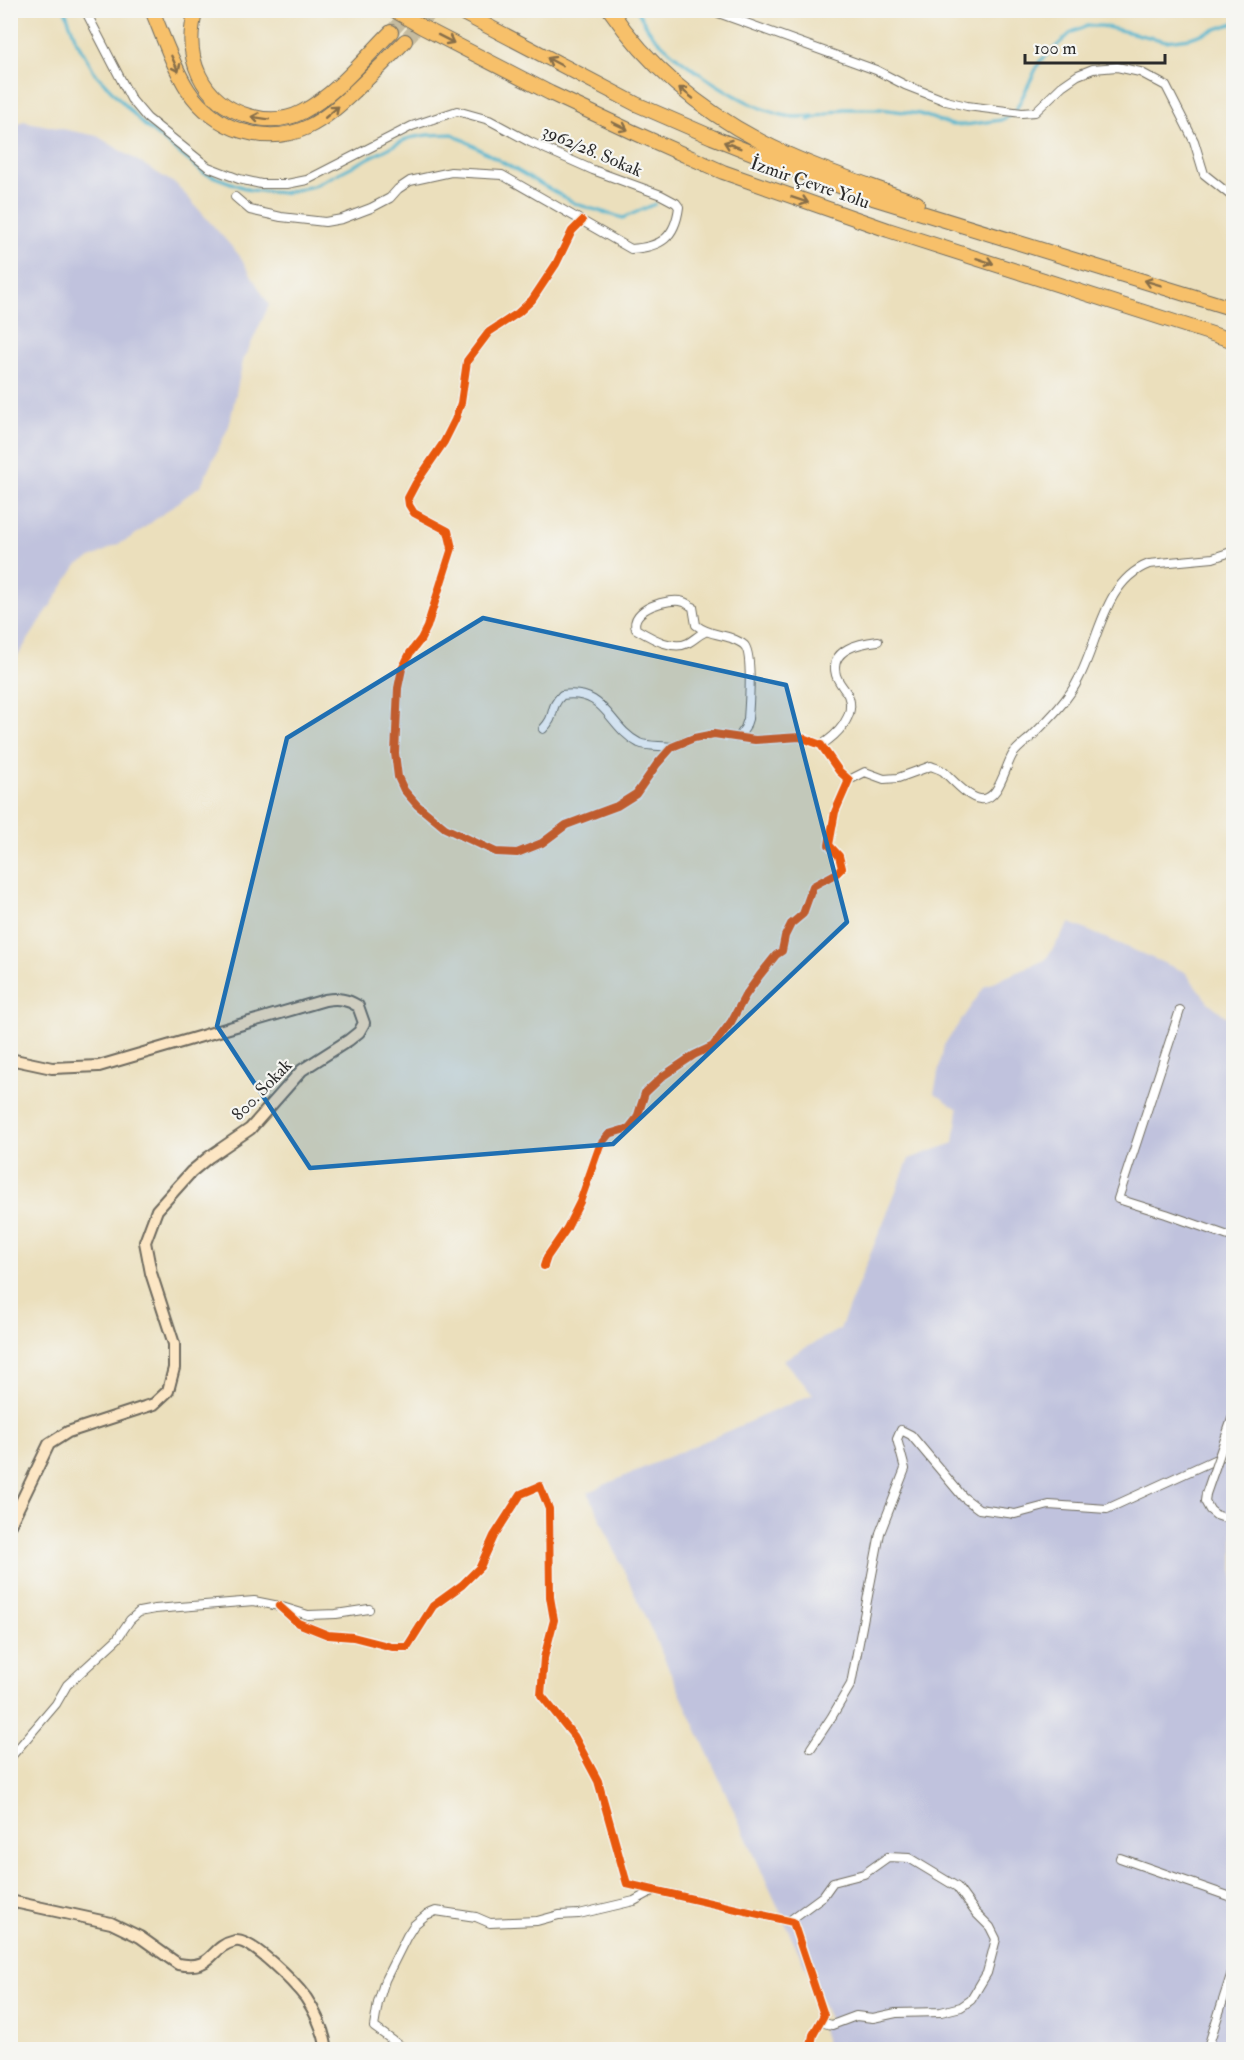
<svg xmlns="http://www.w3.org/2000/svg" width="1244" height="2060" viewBox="0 0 1244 2060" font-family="'IM FELL Double Pica',serif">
<rect width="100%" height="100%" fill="#f6f6f2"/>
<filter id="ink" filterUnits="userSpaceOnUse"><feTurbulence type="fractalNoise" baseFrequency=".0167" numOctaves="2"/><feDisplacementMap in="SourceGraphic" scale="12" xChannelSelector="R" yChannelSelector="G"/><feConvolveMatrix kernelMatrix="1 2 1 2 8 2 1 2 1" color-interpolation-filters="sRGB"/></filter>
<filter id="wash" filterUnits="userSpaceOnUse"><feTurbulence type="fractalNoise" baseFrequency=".008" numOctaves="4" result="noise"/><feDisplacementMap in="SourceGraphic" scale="24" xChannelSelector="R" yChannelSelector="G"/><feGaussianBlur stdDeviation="1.35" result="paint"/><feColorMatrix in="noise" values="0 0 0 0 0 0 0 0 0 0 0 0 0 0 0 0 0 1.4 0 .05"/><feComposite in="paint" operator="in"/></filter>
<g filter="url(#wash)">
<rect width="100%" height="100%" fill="#ebdfbc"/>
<!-- industrial -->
<g fill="#c0c2dd">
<path d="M23,121L97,136L177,185L239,255L269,305L243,361L229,426L201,485L132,537L77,565L11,666L10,131Z"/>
<path d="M1070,923L1185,972L1208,1002L1234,1023L1233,2049H828L821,2026L832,2025L588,1492L813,1394L783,1360L840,1329L909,1159L954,1143L958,1109L934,1093L944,1045L985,986L1045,960Z"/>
</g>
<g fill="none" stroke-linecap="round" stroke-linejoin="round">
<!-- stream -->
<g stroke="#51b5d0" stroke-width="3">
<path d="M65,10L76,40L95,73L143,124L204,173L250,190L283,193L313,186L409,138L427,135L453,134L576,204L623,218L655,204"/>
<path d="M637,10C642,18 646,27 652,34C680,64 746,108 786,116C795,118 804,117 813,116"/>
<path d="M808,120L843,109H880L920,114L952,125H965L1001,120L1014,114L1040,61L1072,32L1087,26H1102L1166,41L1190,38L1234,23"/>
</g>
</g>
</g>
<g filter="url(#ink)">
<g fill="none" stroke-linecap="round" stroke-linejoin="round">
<!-- highway-tunnel -->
<g stroke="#c5bb9f" stroke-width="14" stroke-dasharray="14 7" stroke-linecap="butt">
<path d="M391,32L411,10"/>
<path d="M405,41L433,10"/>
</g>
<!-- street casing -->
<g stroke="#6e6a5e" stroke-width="10">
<g id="street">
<path d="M85,10L131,99L147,118L208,167L239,179L261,184H287L307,180L412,126L457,111L489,120L530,142L593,170L661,195L676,203L679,207C675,238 661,247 631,249L502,175L451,172L410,181L398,189L390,198L371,208L342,219L325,222L281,217L250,210L235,197"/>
<path d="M710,10L876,70L905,85L946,101L967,106L1022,113L1035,112L1062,86L1078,75L1093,69L1117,67L1140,72L1166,86L1194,141L1204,174L1234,198"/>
<path d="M705,632C698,635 694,640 688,643C672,651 650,637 636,629C629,609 669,597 684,602C685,602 692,607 693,607L696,625C707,634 719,634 731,638C735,640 741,642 744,645C753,652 749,706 748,719L745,728L738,738"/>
<path d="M543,729C557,715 548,709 562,695C606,688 608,727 639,743C648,747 662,745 672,747"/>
<path d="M821,745C836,736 857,716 848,695C844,688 838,682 836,675C829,649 860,643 878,641"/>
<path d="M849,780L865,772L884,779L898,778L931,766C935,768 941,769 944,772C953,780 968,798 980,799C999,802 1005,766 1013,754C1018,747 1027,741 1033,735C1050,718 1069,699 1079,678C1099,640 1104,581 1149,564L1213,558L1234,551"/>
<path d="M1180,1010L1118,1199L1166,1214L1234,1238"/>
<path d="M544,1266L547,1257L567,1228L580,1202L600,1145L609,1134L629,1128L637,1118L645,1093L663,1076L694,1055L713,1046L731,1022L745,996L760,975L776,955L782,951L785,936L791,924L803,914L813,886L837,873L842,868L839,856L829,845L835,812L849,780L839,771L821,745L800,737L755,740L714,734L694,738L672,747L657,764L636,794L617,806L566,825L542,843L517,853L496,852L445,828L417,805L404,790L398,777L395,753L398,688L402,669L410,653L421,639L427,627L452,548L448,531L414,513L409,505L408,498L416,483L444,442L455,420L461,403L467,361L489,332L518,313L532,300L556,264L572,231L582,221"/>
<path d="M1206,1494L1205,1501L1210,1510L1216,1515L1234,1521"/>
<path d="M279,1606L298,1623L328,1635L353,1637L392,1647H407L433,1606L462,1585L480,1567L494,1536L521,1494L540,1486L549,1509L550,1597L554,1620L544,1658L541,1695L574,1736L598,1781L627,1884L793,1922L824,2015L813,2035L810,2050"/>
<path d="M811,1748L831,1718L851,1684L880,1533L905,1469L897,1439L901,1430L911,1435L963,1497L979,1509L1015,1514L1049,1505L1107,1509L1234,1451"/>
<path d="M10,1758L56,1704L67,1685L117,1639L130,1620L139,1612L155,1609L254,1601L279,1606L308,1615L336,1614L369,1609"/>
<path d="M1120,1858L1234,1898"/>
<path d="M789,1921L823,1896L833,1882L864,1874L888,1857L909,1858L957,1887L976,1913L990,1927L996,1939L987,1973L971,2000L961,2007L941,2012L896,2013L873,2018L856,2016L832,2025L820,2022"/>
<path d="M406,2050L374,2027L378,2003L385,1980L407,1936L414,1925L426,1915L436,1911L476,1917L490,1923L537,1921L559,1915L579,1914L634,1901L654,1890"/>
<path d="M1207,2050L1234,1966"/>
</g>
</g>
<!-- secondary casing -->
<g stroke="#6e6a5e" stroke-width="14">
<g id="secondary">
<path d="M10,1059L52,1068L99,1066L325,1000C338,998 347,999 358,1006L364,1023L359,1032L349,1040L302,1070L250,1129L209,1157L191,1172L157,1210L145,1242L151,1273L174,1344V1368L168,1391L154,1404L68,1432L49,1444L10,1525"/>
<path d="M10,1901L111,1923L140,1937L178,1964C215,1971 208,1947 235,1941C252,1938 296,1985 306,1998C316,2013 324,2032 327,2050"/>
</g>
</g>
<!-- highway casing -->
<g stroke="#6e6a5e" stroke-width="16">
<g id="highway">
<path d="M152,10C163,37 173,66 188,90C200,109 221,125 242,131C294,146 324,121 359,87C375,72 390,57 405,41"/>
<path d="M196,10C182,57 201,102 249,116C267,121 285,121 302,112C337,94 364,59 391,32"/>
<path d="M394,10L422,27L550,93L633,132L723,172L888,230L1234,341"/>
<path d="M457,10L636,104L712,137L800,172L873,198L1234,309"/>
<path d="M610,10C649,67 699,109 760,141C807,166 867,184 917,203"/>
</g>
</g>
<!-- street -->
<use href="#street" stroke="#fff" stroke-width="8"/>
<!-- secondary -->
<use href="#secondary" stroke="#fce6c4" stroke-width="10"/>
<!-- highway -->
<use href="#highway" stroke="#f7c06b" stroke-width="14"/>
<!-- street-bridge casing -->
<g stroke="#6e6a5e" stroke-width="10" stroke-linecap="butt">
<path id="street-bridge" d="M1206,1494L1233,1416"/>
</g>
<!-- street-bridge -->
<use href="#street-bridge" stroke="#fff" stroke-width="8"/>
<!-- cycleway casing -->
<g stroke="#f6f6f2" stroke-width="11">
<g id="cycleway">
<path d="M544,1266L547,1257L567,1228L580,1202L600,1145L609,1134L629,1128L637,1118L645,1093L663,1076L694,1055L713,1046L731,1022L745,996L760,975L776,955L782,951L785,936L791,924L803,914L813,886L837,873L842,868L839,856L829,845L835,812L849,780L839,771L821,745L800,737L755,740L714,734L694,738L672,747L657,764L636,794L617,806L566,825L542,843L517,853L496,852L445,828L417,805L404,790L398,777L395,753L398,688L402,669L410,653L421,639L427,627L452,548L448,531L414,513L409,505L408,498L416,483L444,442L455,420L461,403L467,361L489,332L518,313L532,300L556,264L572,231L582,221"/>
<path d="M279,1606L298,1623L328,1635L353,1637L392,1647H407L433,1606L462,1585L480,1567L494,1536L521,1494L540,1486L549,1509L550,1597L554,1620L544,1658L541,1695L574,1736L598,1781L627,1884L793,1922L824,2015L813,2035L810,2050"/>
</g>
</g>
<!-- cycleway -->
<use href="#cycleway" stroke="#e8590c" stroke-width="8"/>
</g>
<!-- one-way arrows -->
<defs><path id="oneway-shaft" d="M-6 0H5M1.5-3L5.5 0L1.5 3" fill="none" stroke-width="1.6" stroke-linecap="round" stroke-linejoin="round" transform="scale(1.5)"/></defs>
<g stroke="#876e48">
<use href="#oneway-shaft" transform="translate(446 39) rotate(27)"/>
<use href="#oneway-shaft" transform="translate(555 62) rotate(-152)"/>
<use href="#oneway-shaft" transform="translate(175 64) rotate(66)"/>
<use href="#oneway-shaft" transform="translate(686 93) rotate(-142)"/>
<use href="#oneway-shaft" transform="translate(332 112) rotate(-40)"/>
<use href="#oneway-shaft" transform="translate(260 118) rotate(-171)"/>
<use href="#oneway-shaft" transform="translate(620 126) rotate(26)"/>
<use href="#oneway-shaft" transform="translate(732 145) rotate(-159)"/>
<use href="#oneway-shaft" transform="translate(800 200) rotate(19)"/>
<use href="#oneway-shaft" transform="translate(985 261) rotate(18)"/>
<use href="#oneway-shaft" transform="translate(1153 283) rotate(-163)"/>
</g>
</g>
<!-- marked area -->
<path fill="#1f6fb2" fill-opacity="0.2" stroke="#1f6fb2" stroke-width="4.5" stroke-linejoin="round" d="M483,618L786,685L847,922L613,1144L310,1168L217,1026L287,738Z"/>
<g text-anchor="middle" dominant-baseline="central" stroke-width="4.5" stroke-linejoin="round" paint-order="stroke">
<!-- street labels -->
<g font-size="18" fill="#2b2b2b" stroke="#f6f6f2">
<text transform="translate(592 151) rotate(23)">3962/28. Sokak</text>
<text transform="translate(810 183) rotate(19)">İzmir Çevre Yolu</text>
<text transform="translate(262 1090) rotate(-46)">800. Sokak</text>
</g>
</g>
<!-- margin -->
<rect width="1244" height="2060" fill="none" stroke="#f6f6f2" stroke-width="36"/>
<!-- scale -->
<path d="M1025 54v9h140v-9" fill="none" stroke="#2b2b2b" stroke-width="3"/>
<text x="1034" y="54" font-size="18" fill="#2b2b2b" stroke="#f6f6f2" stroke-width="4.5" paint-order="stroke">100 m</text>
</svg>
